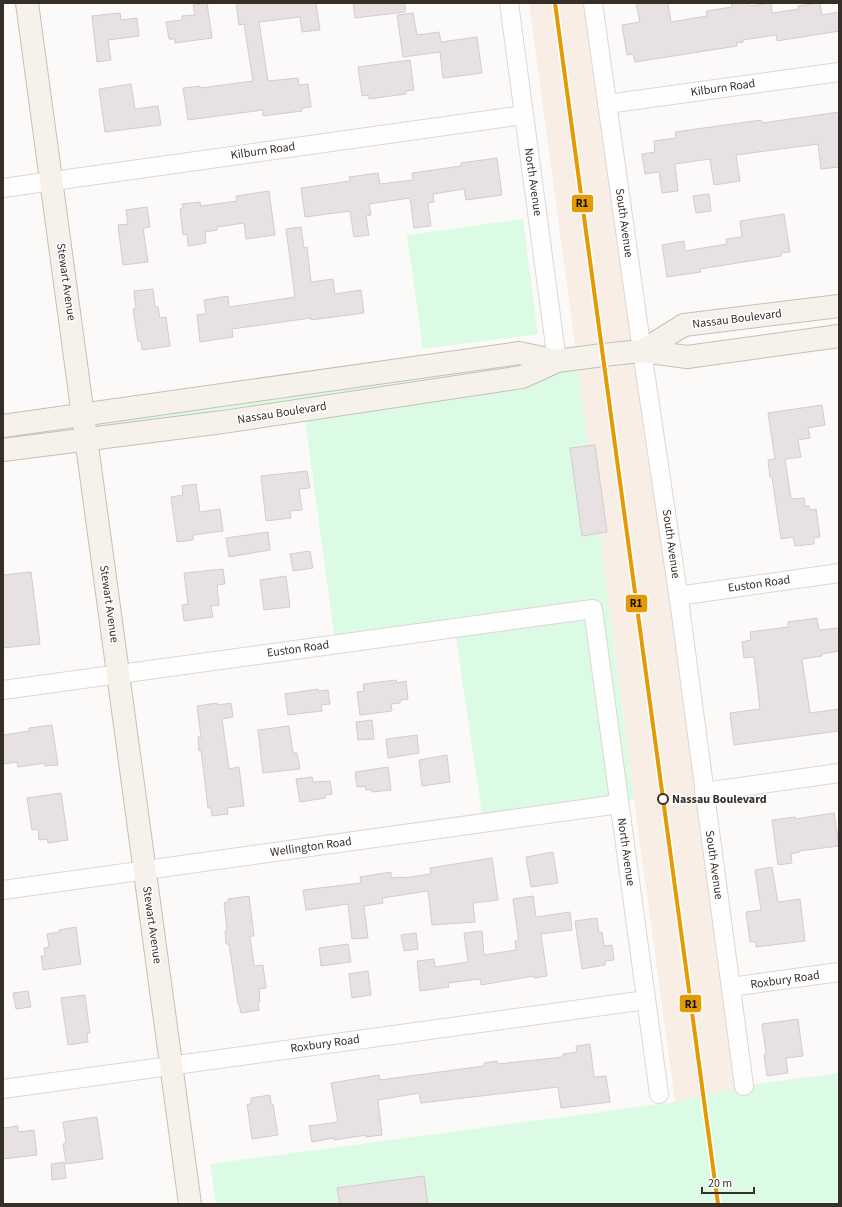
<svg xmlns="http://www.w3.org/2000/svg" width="842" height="1207" viewBox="0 0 842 1207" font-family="'Source Sans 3',sans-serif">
<rect width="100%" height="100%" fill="#fcfaf8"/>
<!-- built -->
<path fill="#f9eee6" d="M529,3H596L749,1085L689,1204L634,800L577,360Z"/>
<!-- green -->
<g fill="#dcfbe4">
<path d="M523,219L538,334L423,349L407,235Z"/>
<path d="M516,353L577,360L634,800L483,820L454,625L335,641L304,412L3,448V425Z"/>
<path d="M839,1073V1204H216L210,1164L675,1102L749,1085Z"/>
</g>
<!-- building -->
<g fill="#e7e1e3" stroke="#d2ccce">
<path d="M207,3L212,38L175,43V39H169L166,22L182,20V16L195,15L193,5Z"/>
<path d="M236,3H316L320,30L302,32L300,17L259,22L268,81L298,78L299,85L308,84L311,107L302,108V111L263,116V110L188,120L183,88L200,86V88L253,81L244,24L239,25Z"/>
<path d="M353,3H405V12L355,18Z"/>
<path d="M636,3H668L671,22L707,16L706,11L732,7L731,3H749L750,6L771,3L772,13L799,9L798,6L820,3L822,15L839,12V31L777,41L776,35L743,40V42L736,43L737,46L635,62L633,54L627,55L622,25L640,22Z"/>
<path d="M120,13L121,20L137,18L139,36L108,40L111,60L97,62L92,16Z"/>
<path d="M413,13L417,35L439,32L441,42L477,37L482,73L443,78L440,52L403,57L397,15Z"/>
<path d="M410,60L414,90L406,91V94L369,99V95L362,96L358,67Z"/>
<path d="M131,84L135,109L158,106L161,125L105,132L99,89Z"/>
<path d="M839,112V167L821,169L818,144L736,155L740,181L714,185L710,159L675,164L678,191L662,193L659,172L645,174L642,154L655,152L654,141L676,138L675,132L761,120L762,123Z"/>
<path d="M497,158L502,195L466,200L464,189L433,194L434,202L428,203L431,226L414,228L410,198L369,204L371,215L366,216L369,235L354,237L350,211L305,217L301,188L350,181L349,177L378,173L380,184L413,180L412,173L461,166V163Z"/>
<path d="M269,191L275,235L246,239L244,223L217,227V230L205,232L206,243L188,246L187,234L183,235L180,209L183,208L182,204L200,202L201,206L237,201L236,196Z"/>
<path d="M709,194L711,211L696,213L693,196Z"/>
<path d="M147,207L150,227L143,228L148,262L123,265L118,225L128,224L126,210Z"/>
<path d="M784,214L790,252L781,253V256L700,269L701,272L667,277L662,245L684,241L685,251L727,244L726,239L742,237L740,221Z"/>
<path d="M301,227L304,248L307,247L311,282L333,279L335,294L361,290L364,313L311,320V318L232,329L233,337L200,342L197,315L206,314L204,300L228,296L229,307L295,297L286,229Z"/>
<path d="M153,289L155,307H158L160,318L166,317L170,346L142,350L141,341H138L133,309H136L134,291Z"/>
<path d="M822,405L825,425L808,428L810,438L798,440L801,457L785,459L791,499L804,498L805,506H809L810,510L816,509L820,537L814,538V544L795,546L793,537L781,539L772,477H770L768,460L775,459L768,413Z"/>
<path d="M595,445L607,532L582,536L570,448Z"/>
<path d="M307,471L310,488L299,489L302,510L290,511L291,518L266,521L261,476Z"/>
<path d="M196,484L200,512L220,509L223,531L193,535V540L177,542L171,497L183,495L182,486Z"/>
<path d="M268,532L270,550L229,557L226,538Z"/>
<path d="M310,551L313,568L293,571L290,554Z"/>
<path d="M223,569L225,584L217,585L219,605L211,606L213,617L184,621L182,605L188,604L184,573Z"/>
<path d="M31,572L40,644L3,648V575Z"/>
<path d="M286,576L290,607L264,610L260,580Z"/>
<path d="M817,618L819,630L839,628V651L822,654V656L802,659L810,713L839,709V731L734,745L730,713L760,709L754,657L744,658L742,642L751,640L750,632L788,627V622Z"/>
<path d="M396,680L397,683L406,681L408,699L400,700V703L391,704L392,711L360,715L357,692L364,691L363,684Z"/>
<path d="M318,689V691L328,690L330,704L321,705L322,711L288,715L285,694Z"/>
<path d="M217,703L218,705L231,703L233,717L222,719L229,769L239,767L244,806L227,808L228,814L212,816L211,808H208L201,750L199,751L198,737H201L197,706Z"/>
<path d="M372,720L374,739L358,740L356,722Z"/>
<path d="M52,725L58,765L45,766V763L18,767L17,762L3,764V735L29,731V728Z"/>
<path d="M289,726L293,753H297L300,769L263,773L258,730Z"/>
<path d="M417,735L419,753L388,758L386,739Z"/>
<path d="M447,755L450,782L422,786L419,760Z"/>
<path d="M388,767L391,790L372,792V790H366L365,786L357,787L355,772Z"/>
<path d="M312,777L313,782L330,781L332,794L325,795V798L300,802L296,779Z"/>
<path d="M61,793L68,840L48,843L47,839L39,840L38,829L32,830L27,798Z"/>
<path d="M834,813L839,846L799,851V852L791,854L792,863L778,865L772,820L795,817V819Z"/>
<path d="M553,852L558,883L531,887L526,857Z"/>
<path d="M492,858L498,900L473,903L475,922L432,925L428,891L382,898L383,903L364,906L368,938L352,939L348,904L306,910L303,890L361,883L360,877L391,872V878L403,877V878L431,874L430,868Z"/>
<path d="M772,867L778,902L800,899L805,941L756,947V942H750L746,912L761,910L755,870Z"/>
<path d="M249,896L254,936H250L254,966L263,965L266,988L259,989L260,1002H258L259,1010L241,1013L239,1004H238L229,944H226L225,931L227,930L224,903L228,902V899Z"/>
<path d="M533,896L536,917L570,912L572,930L541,934L547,976L534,978V976L481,985L480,979L448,983L449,987L420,991L417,961L434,959L435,967L468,962L464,933L482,931L484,955L516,950L515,941H518V935L513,899Z"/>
<path d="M597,918L599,933L602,932L604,946L612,945L614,960L605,961V965L582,969L575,921Z"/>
<path d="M76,927L81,964L43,970L41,956H45L44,948L49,947L47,934L60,932L59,930Z"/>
<path d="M416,933L418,949L404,951L401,935Z"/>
<path d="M348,944L351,962L321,966L319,948Z"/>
<path d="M368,971L371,995L352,998L349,974Z"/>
<path d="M28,991L31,1007L16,1009L13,993Z"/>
<path d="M85,995L90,1033H87L88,1042L68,1045L61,998Z"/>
<path d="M798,1019L803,1056L786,1058L788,1073L767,1076L764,1055L766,1054L762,1024Z"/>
<path d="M590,1044L594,1077L606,1076L610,1102L561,1108L558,1087L421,1103L419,1093L378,1100L382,1135L366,1137V1135L334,1140V1138L312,1142L309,1126L338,1122L331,1083L379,1075L380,1080L484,1066V1063L497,1061L498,1064L563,1057V1054L577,1052L576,1046Z"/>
<path d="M270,1095L271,1104H273L278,1135L252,1139L247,1104H251V1098Z"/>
<path d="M97,1117L103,1159L66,1164L63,1144L66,1143L63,1122Z"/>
<path d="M18,1126V1132L34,1130L37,1155L3,1159V1128Z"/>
<path d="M64,1162L66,1178L52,1180L51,1164Z"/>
<path d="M424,1176L428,1204H340L337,1188Z"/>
</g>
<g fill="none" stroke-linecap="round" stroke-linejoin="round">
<!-- minor casing -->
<g stroke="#dcd7d3" stroke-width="20">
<g id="minor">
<path d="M509,3L557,361"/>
<path d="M593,3L642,351L680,607L744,1086"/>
<path d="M607,104L839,72"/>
<path d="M3,188L524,115"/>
<path d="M678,596L839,573"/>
<path d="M3,690L593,609L659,1094"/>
<path d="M704,792L839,773"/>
<path d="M3,890L619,804"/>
<path d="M731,987L839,972"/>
<path d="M3,1089L646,1000"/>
</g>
</g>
<!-- major casing -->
<g stroke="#c7bfb3" stroke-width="24">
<g id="major">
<path d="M27,3L190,1204"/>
<path d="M642,351L684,325L839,306"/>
<path d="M3,426L519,353L557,361"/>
<path d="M3,450L223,422L522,377L557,361L603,355L642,351L687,357L839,336"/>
</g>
</g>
<!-- minor -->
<use href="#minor" stroke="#fffefe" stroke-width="18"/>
<!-- major -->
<use href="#major" stroke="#f6f2eb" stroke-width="22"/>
<!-- rail -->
<path stroke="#cbcac8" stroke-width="3" stroke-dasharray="8 4" stroke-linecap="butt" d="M555,3L718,1204"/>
<!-- rail-1 casing -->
<g stroke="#fff" stroke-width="7">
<path id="rail-1" d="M555,3L718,1204"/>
</g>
<!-- rail-1 -->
<use href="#rail-1" stroke="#e49a04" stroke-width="4"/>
</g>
<!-- markers -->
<circle fill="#fff" stroke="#372e27" stroke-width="2" cx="663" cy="799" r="5"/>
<g text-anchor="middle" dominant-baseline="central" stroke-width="3" stroke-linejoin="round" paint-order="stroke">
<!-- street labels -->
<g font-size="12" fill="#372e27" stroke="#fff">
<text transform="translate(723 88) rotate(-8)">Kilburn Road</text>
<text transform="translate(263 151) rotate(-8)">Kilburn Road</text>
<text transform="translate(533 182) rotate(82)">North Avenue</text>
<text transform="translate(624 223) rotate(82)">South Avenue</text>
<text transform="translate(66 282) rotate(82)">Stewart Avenue</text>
<text transform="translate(737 319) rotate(-7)">Nassau Boulevard</text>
<text transform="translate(282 413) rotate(-9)">Nassau Boulevard</text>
<text transform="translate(671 544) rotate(82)">South Avenue</text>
<text transform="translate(759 584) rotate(-8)">Euston Road</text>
<text transform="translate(109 604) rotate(82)">Stewart Avenue</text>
<text transform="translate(298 649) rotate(-8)">Euston Road</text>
<text transform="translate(311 847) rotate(-8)">Wellington Road</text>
<text transform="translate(626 852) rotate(82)">North Avenue</text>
<text transform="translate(714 865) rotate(82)">South Avenue</text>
<text transform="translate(152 925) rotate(82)">Stewart Avenue</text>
<text transform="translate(785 980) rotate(-8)">Roxbury Road</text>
<text transform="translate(325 1044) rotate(-8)">Roxbury Road</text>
</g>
<!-- stop labels -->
<g font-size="12" font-weight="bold" fill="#372e27" stroke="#fff" text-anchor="start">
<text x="672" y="799">Nassau Boulevard</text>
</g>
</g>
<g stroke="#fff" stroke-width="1.5">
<rect x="571" y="194" width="23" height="19" rx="4" fill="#e49a04"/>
<rect x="625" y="594" width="23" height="19" rx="4" fill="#e49a04"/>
<rect x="679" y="994" width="23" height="19" rx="4" fill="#e49a04"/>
</g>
<g font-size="11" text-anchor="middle" font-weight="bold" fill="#111">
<text x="582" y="207">R1</text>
<text x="636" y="607">R1</text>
<text x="691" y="1008">R1</text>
</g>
<!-- border -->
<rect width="842" height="1207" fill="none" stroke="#372e27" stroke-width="8"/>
<!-- scale -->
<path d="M702 1187v6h52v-6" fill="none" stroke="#372e27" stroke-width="2"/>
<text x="708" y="1187" font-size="12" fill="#372e27" stroke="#ffffff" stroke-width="3" paint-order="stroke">20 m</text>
</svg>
